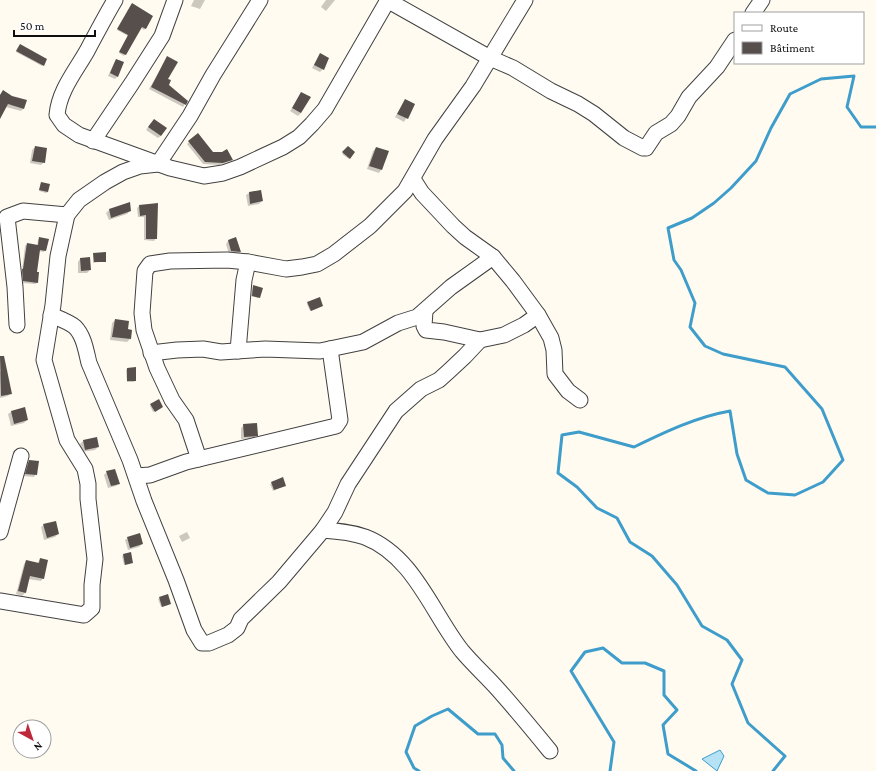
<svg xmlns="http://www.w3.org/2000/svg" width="876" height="771" viewBox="0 0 876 771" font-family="'Crimson Pro',serif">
<rect width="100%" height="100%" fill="#fffbf0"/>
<!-- water -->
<path fill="#b6e2f5" stroke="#3e9dcb" d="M720,750L724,756L717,771L702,759Z"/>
<!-- shadow -->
<g fill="#0003">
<path d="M194,0H205L200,9L191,6Z"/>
<path d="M326,0H335L326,11L321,7Z"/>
<path d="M131,5L152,16L145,29L144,30L141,28L124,56L119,53L128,36L117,30Z"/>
<path d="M19,46L46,59L43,65L42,66L16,52Z"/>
<path d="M320,54L323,69L320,72L312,68Z"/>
<path d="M168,57V85L185,104L183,107L149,89Z"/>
<path d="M116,60L118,76L115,79L108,76L114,63Z"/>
<path d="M3,92L12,97L26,101L23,109L21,111L6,107L0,114V95Z"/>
<path d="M302,93L301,113L298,116L290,111Z"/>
<path d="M405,101L414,105L404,122L395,117Z"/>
<path d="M151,123L161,136L158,138L146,130Z"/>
<path d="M189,142L212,153L232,159L220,165L203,164L187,144Z"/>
<path d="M35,147L44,162L41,165L30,163L32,150Z"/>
<path d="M348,147L354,152L349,159L342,154Z"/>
<path d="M376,148L381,170L379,173L367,169L373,151Z"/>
<path d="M41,184L48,192L46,193L39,191Z"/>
<path d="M249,193L262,201L259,204L248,206L246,195Z"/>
<path d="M129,203L130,211L127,214L109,220L106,213L109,210Z"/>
<path d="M157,204L156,238L154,241L144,240V217H138L137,208L139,206Z"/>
<path d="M39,238L45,250L44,252L38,251L36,272L37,283L35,284L22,283L21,272L22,271L25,246L27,244L37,246L38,240Z"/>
<path d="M236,239L240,252L238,255L229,254L226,244L228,241Z"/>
<path d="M94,254L105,261L93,263V255Z"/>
<path d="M80,259L90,270L87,273H78V262Z"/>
<path d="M253,286L259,297L258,298L251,296Z"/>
<path d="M308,303L322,306L310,311L307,304Z"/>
<path d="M115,320L126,330L131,331L130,339L127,342L110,340L112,323Z"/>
<path d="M127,369L135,381L134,382H127L126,370Z"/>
<path d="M6,371L10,394L8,396L0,398V372Z"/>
<path d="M151,405L161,408L153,412L150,406Z"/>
<path d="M24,408L27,420L24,423L11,426L8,414L11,412Z"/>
<path d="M244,425L257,435L254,438L241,439V428Z"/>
<path d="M96,438L98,447L95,450L82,452L80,444L83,441Z"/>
<path d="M30,461L36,474L34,477L23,476L27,464Z"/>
<path d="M107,472L119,483L116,486L108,488L104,475Z"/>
<path d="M283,479L284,486L273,491L270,484Z"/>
<path d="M44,525L58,534L55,537L44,540L41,527Z"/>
<path d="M187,532L190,538L182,542L179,536Z"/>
<path d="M128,538L142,544L139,547L128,550L125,540Z"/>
<path d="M123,555L132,562L124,565L122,556Z"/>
<path d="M40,559L43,578L41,581L28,579L25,593L22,596L16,594L24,564L26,561L37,564Z"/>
<path d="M167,595L168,605L161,607L158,599Z"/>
</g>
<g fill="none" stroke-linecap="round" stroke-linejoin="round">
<!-- stream -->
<g stroke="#3e9dcb" stroke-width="3">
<path d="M419,771L414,768L406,752L415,726L432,716L448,709L478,734H495L502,745L503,758L514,771"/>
<path d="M610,771L614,742L571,671L585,652L603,648L622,663H645L664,671V695L677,710L663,725L668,754L696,771"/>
<path d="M773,771L785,756L748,723L732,684L742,660L727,640L702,626L677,585L652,556L630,542L617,518L597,508L577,487L558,473L562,435L579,432L634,447C665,432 696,417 730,411L737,454L746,480L768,493L795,495L823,482L843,460L822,409L785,367L723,354L705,346L690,327L695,303L681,270L674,260L668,228L692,218L714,203L731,188L756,161L771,128L790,94L821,79L854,76L847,107L861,127H876"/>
</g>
</g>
<!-- building -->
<g fill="#574f4b">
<path d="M132,3L153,16L146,29L142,27L126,55L119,52L128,35L117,29Z"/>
<path d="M20,44L47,59L44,66L16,51Z"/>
<path d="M320,53L329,58L324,70L314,65Z"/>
<path d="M167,56L178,62L168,79L171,80L169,85L188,101L186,105L151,87Z"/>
<path d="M116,59L124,62L118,77L110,73Z"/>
<path d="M3,90L12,96L27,100L24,109L8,104L0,119V95Z"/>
<path d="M301,92L311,97L301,113L292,108Z"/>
<path d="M405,99L415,104L408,119L397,114Z"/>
<path d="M154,119L167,128L161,136L148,127Z"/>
<path d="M198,133L213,152H222L227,149L233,160L223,163L205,162L188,141Z"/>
<path d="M35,146L47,148L45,163L32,161Z"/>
<path d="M348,146L355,152L350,159L342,152Z"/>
<path d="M376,147L389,151L382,170L369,166Z"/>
<path d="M41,182L50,184L48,192L39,190Z"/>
<path d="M261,190L263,201L250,204L249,192Z"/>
<path d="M130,202L131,211L111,218L109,209Z"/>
<path d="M158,203L157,239H146V215L140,216L139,205Z"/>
<path d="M39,237L49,239L46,251L40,250L37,272H39L38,283L23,281L22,269H23L27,243L38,245Z"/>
<path d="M236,237L241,252L231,251L228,240Z"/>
<path d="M106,252V262H94L93,253Z"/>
<path d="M90,257L91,270L81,271L80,258Z"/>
<path d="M253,285L263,288L260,298L252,296Z"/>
<path d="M320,297L323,306L311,311L307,302Z"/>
<path d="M115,319L129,321L128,329L132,330L131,339L112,337Z"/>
<path d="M0,356H4L12,394L1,396Z"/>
<path d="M136,367V381H127V368Z"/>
<path d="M159,399L163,407L155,412L150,404Z"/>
<path d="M25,407L28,420L14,424L11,411Z"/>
<path d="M257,423L258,436L244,437L243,424Z"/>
<path d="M97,437L99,447L85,450L83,440Z"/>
<path d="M29,460L39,461L37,475L25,474Z"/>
<path d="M115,469L120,484L111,486L106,471Z"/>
<path d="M283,477L286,486L274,490L271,482Z"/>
<path d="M56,521L59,534L47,538L43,524Z"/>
<path d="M140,533L143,544L130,548L127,537Z"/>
<path d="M131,552L133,563L125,565L123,554Z"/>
<path d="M40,558L48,560L44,579L30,576L26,593L18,591L26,560L39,563Z"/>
<path d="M168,594L171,604L162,607L159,597Z"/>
</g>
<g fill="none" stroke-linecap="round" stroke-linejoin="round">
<!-- minor casing -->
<g stroke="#414141" stroke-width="17">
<g id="minor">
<path d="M115,0C105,17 96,34 87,51C75,72 59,91 57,115L64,125L79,135L170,168L204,176L223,173L240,167L283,147L299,137L312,124L325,109L388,0"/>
<path d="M387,0L490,58L513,68L551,91L578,104L594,114L624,138L643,148H646L656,133L671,124L678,116L689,97L717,67L735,40"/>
<path d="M753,13L762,0"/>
<path d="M93,141L132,83L162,36L175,0"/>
<path d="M413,179L422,193L453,226L465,237L493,257L513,281L538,315L551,338L554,350L555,374L568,391L580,400"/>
<path d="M425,311L424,326L426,330L444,332L480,340L504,335L524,325L538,315"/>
<path d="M51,315C58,318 69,322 75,327C84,336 86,351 89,363L130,460L144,501L176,580L194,630L202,643H209L228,635L237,628L241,619L279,582L323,530L335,512L348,484L396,411L421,389L439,380L449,371L465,356L480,340"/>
<path d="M17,325L15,287L7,217L23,211L67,215"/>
<path d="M238,351L244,280L248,262"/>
<path d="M151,353L177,350L203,349L221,352L265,349L320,351L363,342L398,323L417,317L451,287L493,257"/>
<path d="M199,459L186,420L172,400L157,368L144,330L142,313L145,271L150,264L170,261L227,260L248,262L286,269L302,267L317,264L334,254L370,226L405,191L435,139L473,86L525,0"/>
<path d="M136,476L150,475L186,462L336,426L340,420L330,349"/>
<path d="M323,530C337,531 351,532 365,537C414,556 432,613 462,651C472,663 484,674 495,686C514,707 532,729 550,751"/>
<path d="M0,532L21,456"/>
<path d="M0,601L84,615L92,608V585L95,559L88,499V484L85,469L67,440L44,360L53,305L58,256L67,215L79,200L105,182L123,172L140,166L158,164L190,116L213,75L260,0"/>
</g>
</g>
<!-- minor -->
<use href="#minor" stroke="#fff" stroke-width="15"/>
</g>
<!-- legend -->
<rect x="734" y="12" width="130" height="52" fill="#ffffff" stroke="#9f9f9f"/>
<rect x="742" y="25" width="20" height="6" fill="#ffffff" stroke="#9f9f9f"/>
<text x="770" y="32" font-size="12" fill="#0e0e0e">Route</text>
<rect x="742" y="42" width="20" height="12" fill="#574f4b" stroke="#9f9f9f"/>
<text x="770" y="52" font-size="12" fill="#0e0e0e">Bâtiment</text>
<!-- north arrow -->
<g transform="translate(32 739) rotate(140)"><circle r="19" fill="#ffffff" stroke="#9f9f9f"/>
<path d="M0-3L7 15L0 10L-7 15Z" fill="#bd283a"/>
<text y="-6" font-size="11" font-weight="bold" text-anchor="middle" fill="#0e0e0e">N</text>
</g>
<!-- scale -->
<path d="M14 30v6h81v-6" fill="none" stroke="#0e0e0e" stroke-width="2"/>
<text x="20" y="30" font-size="12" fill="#0e0e0e" stroke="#ffffff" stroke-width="3" paint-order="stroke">50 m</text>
</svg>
